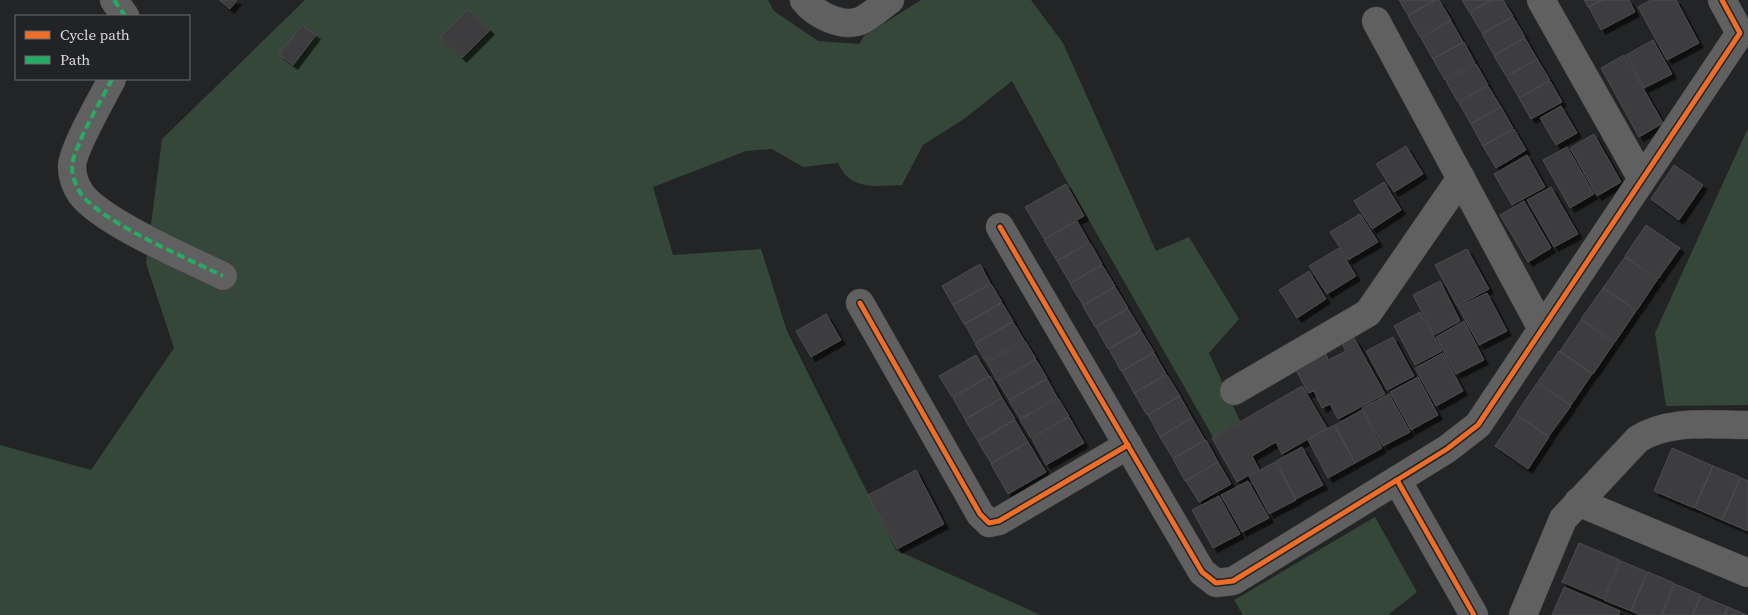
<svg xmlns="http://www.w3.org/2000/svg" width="1748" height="615" viewBox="0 0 1748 615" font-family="'Source Serif 4',serif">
<defs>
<filter id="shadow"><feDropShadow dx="4.5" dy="4.5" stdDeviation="0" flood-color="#0009"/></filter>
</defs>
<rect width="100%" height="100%" fill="#232425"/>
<!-- green -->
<g fill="#344738">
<path d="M305,0H768L774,11L818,41L859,44L864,36L921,0H1031L1063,43L1156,251L1189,237L1239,319L1209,353L1240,421L1213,437L1066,180L1012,81L964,119L923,145L902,185C876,186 850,191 838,163L803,167L772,149L746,151L653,187L673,255L761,249L787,331L896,550L1041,615H0V445L91,470L174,348L146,263L162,139Z"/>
<path d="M1748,128V405L1666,406L1655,333Z"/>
<path d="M1375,517L1417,592L1388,615H1243L1234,600Z"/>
</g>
<!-- building -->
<g fill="#3c3c41" stroke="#4c4c4d" filter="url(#shadow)">
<path d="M219,0H237L230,9Z"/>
<path d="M1399,0H1435L1408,15Z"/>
<path d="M1436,0H1439L1451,20L1420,37L1408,16Z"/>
<path d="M1462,0H1491L1469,12Z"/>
<path d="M1492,0H1503L1513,16L1482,33L1470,13Z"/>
<path d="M1584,0H1602L1588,7Z"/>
<path d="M1603,0H1629L1635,12L1601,30L1589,7Z"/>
<path d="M1651,0H1676L1699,43L1667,60L1638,7Z"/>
<path d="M468,9L490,30L462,58L440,37Z"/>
<path d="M1513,17L1525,37L1494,55L1482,34Z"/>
<path d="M1451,21L1463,42L1433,59L1421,38Z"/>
<path d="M302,25L316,35L293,65L279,54Z"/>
<path d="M1525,38L1537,59L1506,76L1494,56Z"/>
<path d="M1653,40L1672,74L1644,88L1626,55Z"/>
<path d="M1464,42L1475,63L1445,80L1433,59Z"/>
<path d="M1624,55L1663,123L1639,137L1601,68Z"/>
<path d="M1537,59L1550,80L1519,98L1507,77Z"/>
<path d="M1476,64L1488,85L1458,102L1446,81Z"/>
<path d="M1550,81L1562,102L1531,119L1519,98Z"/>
<path d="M1488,86L1501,107L1471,124L1459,103Z"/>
<path d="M1561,106L1577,133L1556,145L1540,118Z"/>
<path d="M1501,107L1513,128L1483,146L1471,124Z"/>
<path d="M1514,129L1526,150L1496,168L1483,146Z"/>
<path d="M1594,134L1621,182L1597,196L1570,148Z"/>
<path d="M1406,146L1423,174L1394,192L1376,164Z"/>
<path d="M1567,147L1594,194L1570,208L1543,160Z"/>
<path d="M1527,155L1545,187L1512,205L1494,174Z"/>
<path d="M1674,165L1703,185L1679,220L1651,199Z"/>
<path d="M1384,182L1401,210L1372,229L1354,201Z"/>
<path d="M1066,184L1084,216L1044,239L1025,207Z"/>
<path d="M1551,187L1578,234L1554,247L1527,200Z"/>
<path d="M1524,201L1551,248L1528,262L1500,215Z"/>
<path d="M1360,214L1378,242L1348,260L1330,232Z"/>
<path d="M1077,221L1089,242L1057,261L1044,240Z"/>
<path d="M1646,225L1680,248L1658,279L1625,256Z"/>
<path d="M1090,243L1102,264L1070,283L1057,261Z"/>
<path d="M1339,248L1356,276L1327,294L1309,266Z"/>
<path d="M1467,249L1489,289L1457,306L1435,265Z"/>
<path d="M1625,257L1657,280L1637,310L1603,288Z"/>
<path d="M980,264L990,283L953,305L942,286Z"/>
<path d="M1102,265L1115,286L1083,305L1070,284Z"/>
<path d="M1309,271L1326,299L1297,318L1279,290Z"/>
<path d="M1440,281L1460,321L1434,335L1413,295Z"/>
<path d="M991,284L1002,302L964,324L953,305Z"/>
<path d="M1115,287L1128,308L1095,327L1083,306Z"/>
<path d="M1603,288L1636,311L1615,342L1581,319Z"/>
<path d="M1487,293L1507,331L1479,345L1458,307Z"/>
<path d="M1002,303L1013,321L975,343L965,324Z"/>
<path d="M1128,309L1141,330L1108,349L1096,327Z"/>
<path d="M1420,312L1442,351L1415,365L1394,326Z"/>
<path d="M826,314L841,340L811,357L796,331Z"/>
<path d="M1581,320L1614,343L1593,374L1560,351Z"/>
<path d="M1464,321L1484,360L1456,374L1436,337Z"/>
<path d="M1013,322L1024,340L986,362L975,344Z"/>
<path d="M1141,331L1154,352L1121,371L1109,349Z"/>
<path d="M1393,337L1414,376L1387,390L1366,351Z"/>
<path d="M1354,338L1385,394L1338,419L1330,404L1322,408L1314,391L1308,393L1296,370L1326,354L1328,360L1346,351L1342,344Z"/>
<path d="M1025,341L1036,359L997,381L987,363Z"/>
<path d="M1559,351L1592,374L1571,405L1538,382Z"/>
<path d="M1154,353L1166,374L1134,393L1122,371Z"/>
<path d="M1443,353L1463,391L1436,406L1415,368Z"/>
<path d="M976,355L989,376L952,397L939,376Z"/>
<path d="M1036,360L1047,378L1009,400L998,382Z"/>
<path d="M1167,375L1180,396L1147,415L1134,393Z"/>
<path d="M990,376L1002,398L965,419L953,398Z"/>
<path d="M1418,377L1438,415L1411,430L1390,392Z"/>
<path d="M1047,379L1057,397L1020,419L1009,401Z"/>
<path d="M1537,383L1571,406L1549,436L1516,414Z"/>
<path d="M1302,386L1327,428L1282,454L1276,442L1252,456L1259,469L1237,482L1212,438Z"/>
<path d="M1389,394L1410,432L1383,446L1362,408Z"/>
<path d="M1180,396L1192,418L1160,437L1148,415Z"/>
<path d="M1002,398L1015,419L978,441L965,420Z"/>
<path d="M1058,398L1069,416L1031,438L1020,420Z"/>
<path d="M1362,410L1382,448L1355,463L1335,425Z"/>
<path d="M1516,415L1549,437L1528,469L1495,446Z"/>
<path d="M1069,417L1084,443L1046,465L1032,439Z"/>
<path d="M1192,418L1205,440L1173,458L1160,437Z"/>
<path d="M1015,420L1028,442L991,463L978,442Z"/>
<path d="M1334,425L1355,463L1328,478L1308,440Z"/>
<path d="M1206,440L1218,462L1185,481L1173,459Z"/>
<path d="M1028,442L1046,472L1008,494L991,464Z"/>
<path d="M1302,447L1323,485L1296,499L1276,461Z"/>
<path d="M1672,448L1713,466L1694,508L1654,491Z"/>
<path d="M1218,462L1231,484L1199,502L1186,481Z"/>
<path d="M1275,462L1296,500L1269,514L1249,476Z"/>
<path d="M1713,466L1740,477L1722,520L1695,508Z"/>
<path d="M916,470L944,524L897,549L868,495Z"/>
<path d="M1741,478L1748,481V531L1722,520Z"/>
<path d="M1248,481L1269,518L1242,532L1221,495Z"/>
<path d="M1219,496L1240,534L1213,548L1192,510Z"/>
<path d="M1579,543L1620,560L1603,599L1562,582Z"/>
<path d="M1621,561L1647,572L1631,611L1604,600Z"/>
<path d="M1648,572L1674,583L1661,615H1640L1631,611Z"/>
<path d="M1675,584L1701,595L1692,615H1662Z"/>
<path d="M1564,587L1620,611L1619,615H1552Z"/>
<path d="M1701,596L1728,607L1724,615H1693Z"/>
<path d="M1728,607L1747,615H1725Z"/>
</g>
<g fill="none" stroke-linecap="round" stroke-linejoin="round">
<!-- minor casing -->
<g stroke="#3e3e3f" stroke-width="29">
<g id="minor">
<path d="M114,0L125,16"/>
<path d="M804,0C815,14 841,28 860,21C870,17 881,6 890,0"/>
<path d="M1541,0L1642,179"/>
<path d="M1376,21L1542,329"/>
<path d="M112,79C103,97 73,148 72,166C72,176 76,187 81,194C103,223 189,259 223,276"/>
<path d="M1000,227L1202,572L1216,583L1233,581L1397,480L1474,615"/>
<path d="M860,303L980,514L989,523L999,521L1128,445"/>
<path d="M1234,391L1368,313L1461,178"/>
<path d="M1397,480L1447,449L1478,425L1740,33L1722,0"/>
<path d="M1578,502L1748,573"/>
<path d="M1523,615L1563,519L1638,439C1670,419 1711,425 1748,425"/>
</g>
</g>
<!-- minor -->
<use href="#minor" stroke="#606061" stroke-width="28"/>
<!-- quiet -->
<g stroke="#26ab63" stroke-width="4" stroke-dasharray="8 4" stroke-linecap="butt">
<path d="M114,0L125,16"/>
<path d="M112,79C103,97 73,148 72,166C72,176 76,187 81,194C103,223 189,259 223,276"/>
</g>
<!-- cycleway casing -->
<g stroke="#222326" stroke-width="8">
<g id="cycleway">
<path d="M1000,227L1202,572L1216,583L1233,581L1397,480L1474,615"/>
<path d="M860,303L980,514L989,523L999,521L1128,445"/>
<path d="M1397,480L1447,449L1478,425L1740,33L1722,0"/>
</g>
</g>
<!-- cycleway -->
<use href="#cycleway" stroke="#ee6e29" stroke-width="5"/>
</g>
<!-- legend -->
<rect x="15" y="15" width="175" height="65" fill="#222326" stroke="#6c6c6f"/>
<rect x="25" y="31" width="25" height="8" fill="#ee6e29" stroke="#6c6c6f"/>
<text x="60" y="40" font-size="15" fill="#dadadd">Cycle path</text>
<rect x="25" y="56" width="25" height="8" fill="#26ab63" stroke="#6c6c6f"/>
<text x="60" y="65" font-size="15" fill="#dadadd">Path</text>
</svg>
